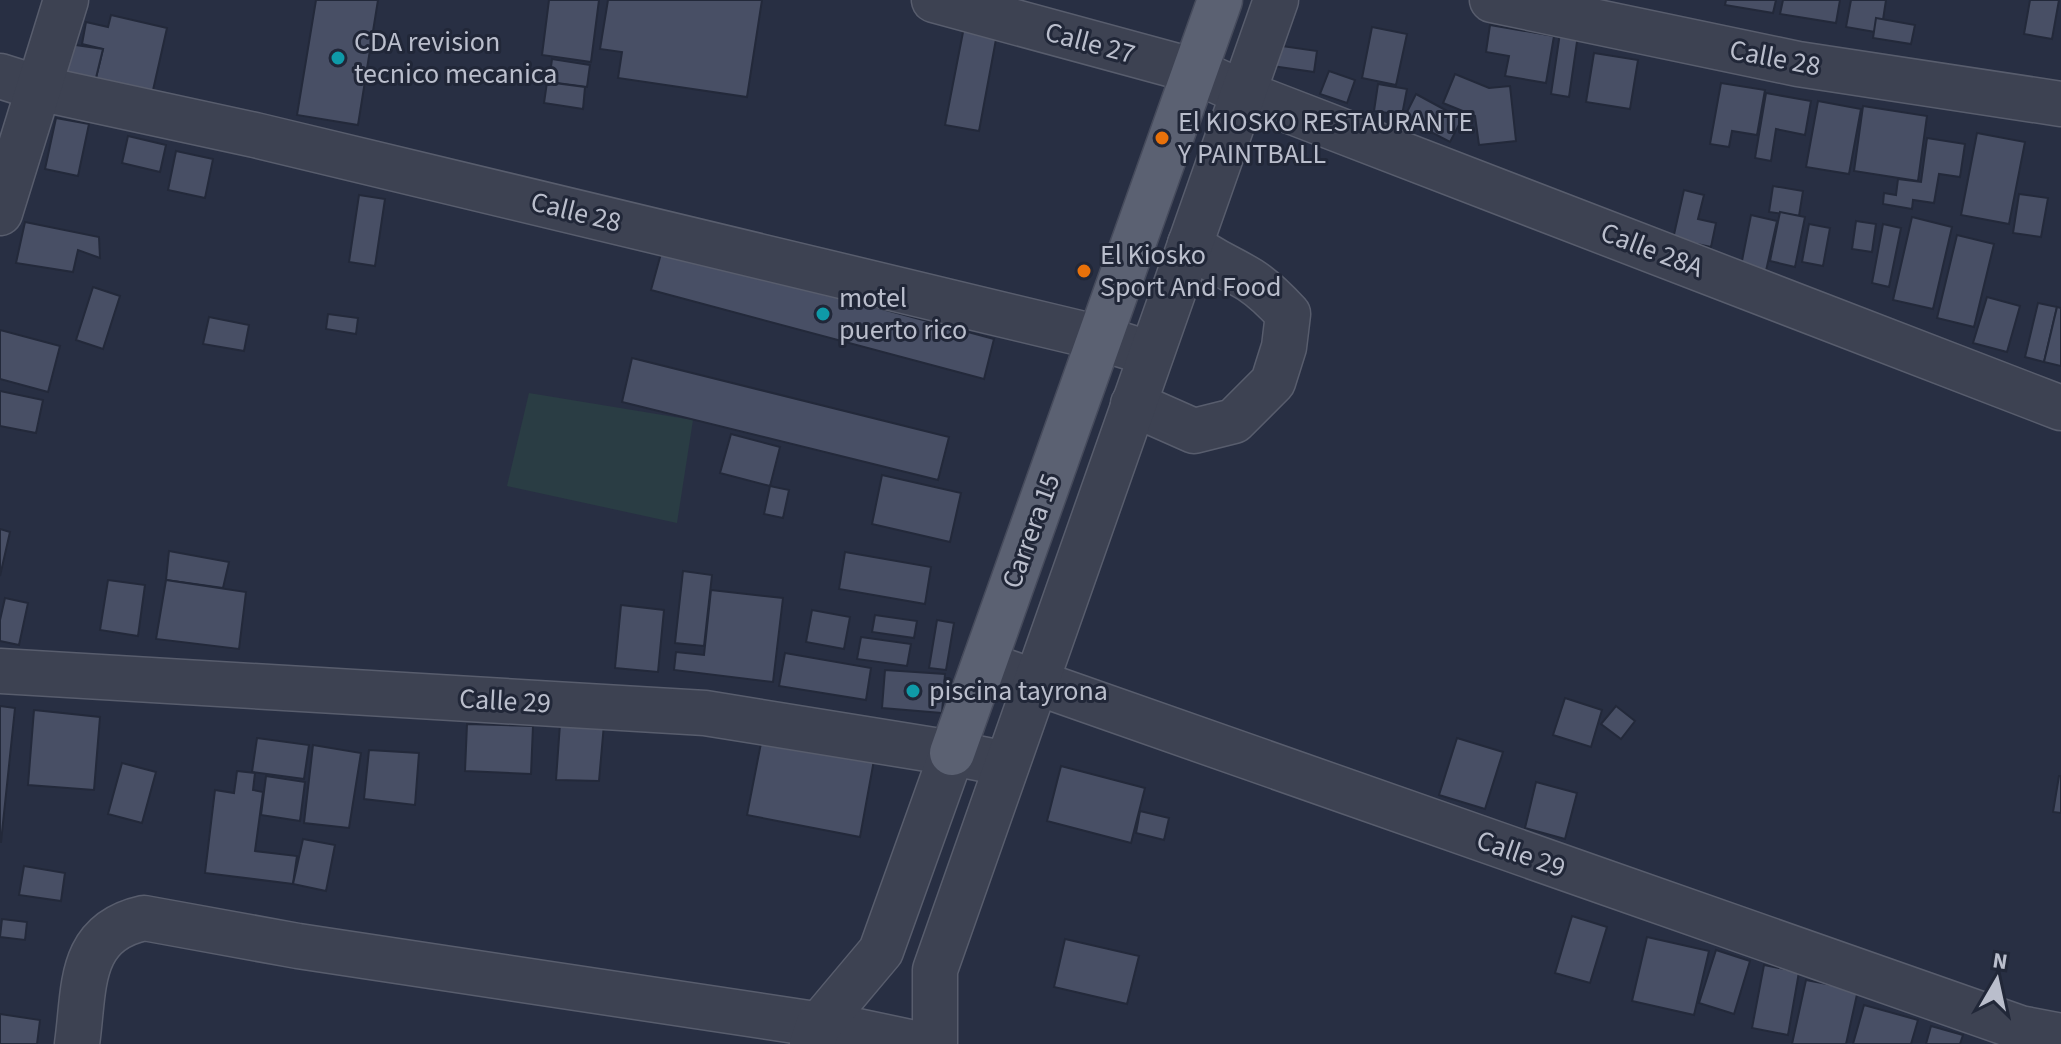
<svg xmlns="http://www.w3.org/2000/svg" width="2061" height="1044" viewBox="0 0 2061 1044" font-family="'Source Sans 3',sans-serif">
<rect width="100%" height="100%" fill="#282f43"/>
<!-- garden -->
<path fill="#2a3d44" d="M529,393L693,420L677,523L507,486Z"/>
<!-- building -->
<g fill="#484f65" stroke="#23293a" stroke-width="2">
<path d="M316,0H378L358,125L297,115Z"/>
<path d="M549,0H599L591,62L542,55Z"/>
<path d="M608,0H762L747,97L618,78L622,52L600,49Z"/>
<path d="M1726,0H1776L1773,13L1725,5Z"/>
<path d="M1783,0H1840L1836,23L1780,14Z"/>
<path d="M1851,0H1886L1881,33L1846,27Z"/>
<path d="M2030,0H2059L2052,39L2024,34Z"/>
<path d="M111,15L167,28L151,99L94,86L103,49L82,44L86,22L108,27Z"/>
<path d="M1876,18L1915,25L1911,44L1873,38Z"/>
<path d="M1490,25L1554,36L1546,83L1505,76L1509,56L1486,52Z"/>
<path d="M1561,26L1579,28L1569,97L1551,94Z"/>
<path d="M964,27L997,34L979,131L945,125Z"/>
<path d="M1372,27L1407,34L1396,85L1362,78Z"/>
<path d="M62,43L103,49L94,86L56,79Z"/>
<path d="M1275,45L1317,51L1314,72L1272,66Z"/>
<path d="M1594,53L1638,60L1630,109L1586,102Z"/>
<path d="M552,59L590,65L587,87L549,82Z"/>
<path d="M1329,71L1355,80L1347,103L1320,94Z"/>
<path d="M1455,74L1489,88L1510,86L1516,141L1479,145L1475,116L1443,103Z"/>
<path d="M547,82L585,87L583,109L544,103Z"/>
<path d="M1721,83L1765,90L1757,135L1732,131L1729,147L1710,144Z"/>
<path d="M1378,84L1407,89L1402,115L1374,111Z"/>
<path d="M1766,93L1811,101L1805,135L1776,129L1771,161L1755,158Z"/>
<path d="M1416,94L1462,119L1450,142L1404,118Z"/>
<path d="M1818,101L1861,109L1849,174L1806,167Z"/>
<path d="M1863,106L1927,116L1918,181L1854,171Z"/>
<path d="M56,118L89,124L78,176L45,169Z"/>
<path d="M1977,133L2025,142L2009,224L1961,215Z"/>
<path d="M128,136L166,145L160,172L122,163Z"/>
<path d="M1927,138L1965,144L1960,177L1939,174L1934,203L1913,200L1912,209L1883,204L1884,193L1896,195L1898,179L1921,182Z"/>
<path d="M176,151L213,159L205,198L168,190Z"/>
<path d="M1773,186L1803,191L1799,216L1769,212Z"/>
<path d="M1684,190L1704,195L1698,219L1716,223L1711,247L1673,239Z"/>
<path d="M2019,194L2048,198L2041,237L2013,233Z"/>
<path d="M359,195L385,199L375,266L349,262Z"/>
<path d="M1780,212L1805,217L1795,267L1770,261Z"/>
<path d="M1751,215L1777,221L1766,271L1741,266Z"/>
<path d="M1912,217L1952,227L1933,309L1893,300Z"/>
<path d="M1856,221L1876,224L1872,252L1852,249Z"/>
<path d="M25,222L99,237L100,258L78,250L73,272L16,263Z"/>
<path d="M1809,224L1830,228L1823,266L1802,262Z"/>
<path d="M1883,224L1901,228L1889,287L1872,283Z"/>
<path d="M1957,235L1994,244L1974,327L1937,318Z"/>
<path d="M662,250L994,339L984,379L651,290Z"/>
<path d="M93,287L120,296L103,349L76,340Z"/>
<path d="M1987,297L2020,306L2007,352L1973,343Z"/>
<path d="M2038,303L2057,307L2044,362L2025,357Z"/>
<path d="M2057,307L2061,308V366L2044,362Z"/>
<path d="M328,314L358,318L356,334L326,329Z"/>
<path d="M209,317L249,325L244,351L203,344Z"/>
<path d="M0,330L60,346L48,392L0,379Z"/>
<path d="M632,358L949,437L938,480L622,402Z"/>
<path d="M0,391L43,400L36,433L0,426Z"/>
<path d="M731,434L780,447L770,486L720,473Z"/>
<path d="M882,475L961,493L950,542L872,524Z"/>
<path d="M770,486L789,490L783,518L764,514Z"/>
<path d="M0,529L10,532L0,576Z"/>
<path d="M169,551L229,562L223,588L166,580Z"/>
<path d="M845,552L931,567L925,604L839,589Z"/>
<path d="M683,571L712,575L704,646L675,643Z"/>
<path d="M108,580L145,585L138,636L100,630Z"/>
<path d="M166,580L246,592L239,649L156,639Z"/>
<path d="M711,590L783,598L773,682L674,670L676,652L704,655Z"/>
<path d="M5,598L28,603L19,645L0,641V620Z"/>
<path d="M621,605L664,610L658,672L615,668Z"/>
<path d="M812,610L850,617L844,649L806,642Z"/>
<path d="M875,615L917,621L914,638L872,632Z"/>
<path d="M937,620L954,623L946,670L929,668Z"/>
<path d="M861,637L911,644L907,666L857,659Z"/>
<path d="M785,653L871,668L866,700L779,686Z"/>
<path d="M885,670L945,674L942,713L882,708Z"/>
<path d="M1565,698L1602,710L1591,747L1553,735Z"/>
<path d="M0,706L15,708L1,842H0Z"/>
<path d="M1616,706L1635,721L1621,739L1601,724Z"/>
<path d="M34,710L100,717L94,790L28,785Z"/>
<path d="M467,724L533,726L531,774L465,771Z"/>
<path d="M560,724H604L599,781L556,780Z"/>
<path d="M257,738L309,745L304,779L252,772Z"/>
<path d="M762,738L874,760L860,837L747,815Z"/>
<path d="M1457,738L1503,752L1485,809L1439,795Z"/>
<path d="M313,745L361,753L349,828L304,823Z"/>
<path d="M369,750L419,753L415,805L364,799Z"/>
<path d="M122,763L156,772L142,823L108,814Z"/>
<path d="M1061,766L1145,788L1131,843L1047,821Z"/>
<path d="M237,771L255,773L253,790L263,792L255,851L297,856L293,884L205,873L215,790L234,793Z"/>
<path d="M266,776L305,782L300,821L261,815Z"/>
<path d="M2059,776H2061V813L2053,812Z"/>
<path d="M1536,782L1577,793L1565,839L1525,828Z"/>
<path d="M1140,811L1169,818L1164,840L1136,833Z"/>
<path d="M303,839L335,845L326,891L293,884Z"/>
<path d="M24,866L65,873L61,901L19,895Z"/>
<path d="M1572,916L1607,927L1590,983L1555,973Z"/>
<path d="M2,919L27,922L25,940L0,937Z"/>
<path d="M1647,937L1709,951L1694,1015L1632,1001Z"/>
<path d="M1065,939L1139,956L1127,1004L1054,987Z"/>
<path d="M1716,950L1750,961L1734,1014L1699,1003Z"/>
<path d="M1764,965L1799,972L1788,1035L1752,1028Z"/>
<path d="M1806,980L1858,990L1846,1044H1792Z"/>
<path d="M1864,1005L1918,1020L1911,1044H1853Z"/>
<path d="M0,1014L40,1020L37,1044H0Z"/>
<path d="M1931,1026L1963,1035L1960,1044H1926Z"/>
</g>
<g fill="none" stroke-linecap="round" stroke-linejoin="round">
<!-- minor casing -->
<g stroke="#585d6d" stroke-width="47">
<g id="minor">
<path d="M934,0L1195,71L1243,93L2061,408"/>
<path d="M1492,0L1798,64L2061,104"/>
<path d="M0,76L38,88L255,135L1100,338L1151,354"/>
<path d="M0,213L66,0"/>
<path d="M1133,404L1194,431L1234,421L1273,382L1284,347L1288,314C1276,301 1264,289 1250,280C1229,267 1209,260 1190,244"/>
<path d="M984,664L2020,1028L2061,1036"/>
<path d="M0,671L705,713L952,753L1007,764"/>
<path d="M77,1044C85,988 77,933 144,918L298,946L848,1029L919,1044"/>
<path d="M812,1044L818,1026L881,951L952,753"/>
<path d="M935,1044V970L1276,0"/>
</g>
</g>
<!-- major casing -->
<g stroke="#464b5c" stroke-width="47">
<path id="major" d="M952,753L1220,0"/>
</g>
<!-- minor -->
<use href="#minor" stroke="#3d4252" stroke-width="44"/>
<!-- major -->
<use href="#major" stroke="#5b6172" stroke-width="44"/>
</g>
<!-- markers -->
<g fill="#0f9aa8" stroke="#212738" stroke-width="3">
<circle cx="338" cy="58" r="8"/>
<circle cx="823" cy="314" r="8"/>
<circle cx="913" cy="691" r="8"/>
</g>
<g fill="#e8710a" stroke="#212738" stroke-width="3">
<circle cx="1162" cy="138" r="8"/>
<circle cx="1084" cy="271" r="8"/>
</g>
<g text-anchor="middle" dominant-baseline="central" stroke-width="6" stroke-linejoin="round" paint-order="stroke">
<!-- poi labels -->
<g font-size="28" fill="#babecc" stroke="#212738" text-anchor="start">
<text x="354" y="42">CDA revision<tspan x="354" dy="32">tecnico mecanica</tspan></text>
<text x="1178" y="122">El KIOSKO RESTAURANTE<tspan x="1178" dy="32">Y PAINTBALL</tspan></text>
<text x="1100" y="255">El Kiosko<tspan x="1100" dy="32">Sport And Food</tspan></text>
<text x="839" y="298">motel<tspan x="839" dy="32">puerto rico</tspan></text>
<text x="929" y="691">piscina tayrona</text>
</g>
<!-- street labels -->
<g font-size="28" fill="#babecc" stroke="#212738">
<text transform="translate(1090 43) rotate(15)">Calle 27</text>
<text transform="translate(1775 58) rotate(11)">Calle 28</text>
<text transform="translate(576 212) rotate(14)">Calle 28</text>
<text transform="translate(1652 250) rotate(21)">Calle 28A</text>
<text transform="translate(1031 531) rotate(-70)">Carrera 15</text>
<text transform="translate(505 701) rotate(3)">Calle 29</text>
<text transform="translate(1521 854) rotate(19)">Calle 29</text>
</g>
</g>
<!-- north arrow -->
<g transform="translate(1997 980) rotate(9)" stroke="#212738" stroke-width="6" paint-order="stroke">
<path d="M0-6L14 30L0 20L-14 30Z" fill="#babecc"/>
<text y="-12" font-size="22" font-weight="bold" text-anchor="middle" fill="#babecc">N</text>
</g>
</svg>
